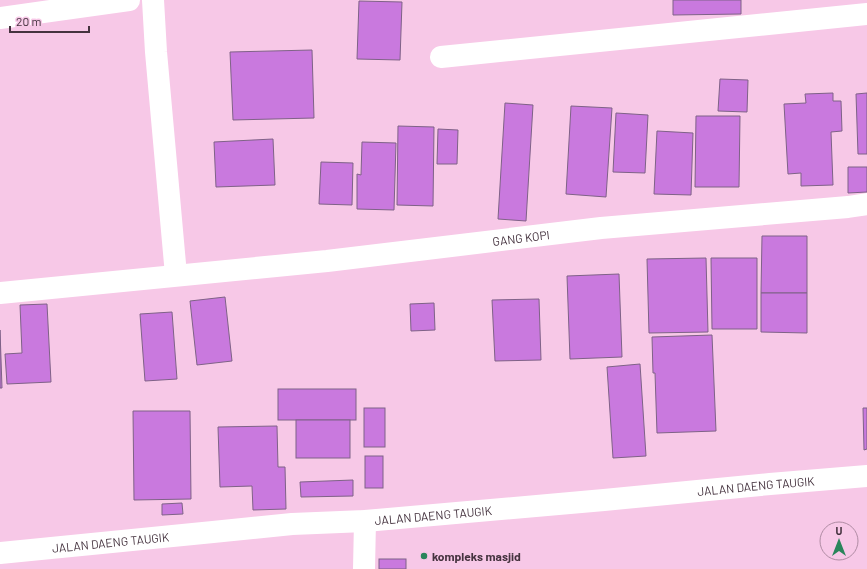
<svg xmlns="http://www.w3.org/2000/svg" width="867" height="569" viewBox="0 0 867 569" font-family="Barlow,sans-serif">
<rect width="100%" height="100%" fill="#f7c8e7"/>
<!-- building -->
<g fill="#c979de" stroke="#7f6287">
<path d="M673,0H741V14L673,15Z"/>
<path d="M359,1L402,2L400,60L357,59Z"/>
<path d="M312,50L314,118L233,120L230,52Z"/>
<path d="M720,79L748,80L747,112L718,111Z"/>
<path d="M833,93V101H841L842,131L831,132L833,185L801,186V173L788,174L784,104L806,103L805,94Z"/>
<path d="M867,93V154H858L856,94Z"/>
<path d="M505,103L533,105L526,221L498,219Z"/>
<path d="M571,106L612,108L606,197L566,194Z"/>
<path d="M616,113L648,115L645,173L613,172Z"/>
<path d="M696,116H740L739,187H695Z"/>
<path d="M398,126L434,127L433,206L397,205Z"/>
<path d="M438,129L458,130L457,164H437Z"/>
<path d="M657,131L693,133L691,195L654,194Z"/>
<path d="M273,139L275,185L216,187L214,142Z"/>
<path d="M362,142L396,143L394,210L357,209V174L361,175Z"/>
<path d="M321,162L353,163L352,205L319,204Z"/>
<path d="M848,167H867V192L848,193Z"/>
<path d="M762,236H807V293H761Z"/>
<path d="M706,258L708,332L649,333L647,259Z"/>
<path d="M711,258H757V329H712Z"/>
<path d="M619,274L622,357L570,359L567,276Z"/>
<path d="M761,293H807V333L761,332Z"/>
<path d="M225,297L232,361L197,365L190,301Z"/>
<path d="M539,299L541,360L495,361L492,300Z"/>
<path d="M434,303L435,330L411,331L410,304Z"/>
<path d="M47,304L51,382L7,384L5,354L22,353L20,305Z"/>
<path d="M172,312L177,379L145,381L140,314Z"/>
<path d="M0,330L2,388H0Z"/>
<path d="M712,335L716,431L657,433L655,373H653L652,337Z"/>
<path d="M640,364L646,456L613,458L607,367Z"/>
<rect x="278" y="389" width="78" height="31"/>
<rect x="364" y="408" width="21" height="39"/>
<path d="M863,408H867V449L864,450Z"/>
<path d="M133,411H190L191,499L134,500Z"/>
<rect x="296" y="420" width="54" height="38"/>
<path d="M277,426L278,467H285L286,509L253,510L252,486L220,487L218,427Z"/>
<rect x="365" y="456" width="18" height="32"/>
<path d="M353,480V496L301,497L300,482Z"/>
<path d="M182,503L183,514L162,515V504Z"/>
<rect x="379" y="559" width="27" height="10"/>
</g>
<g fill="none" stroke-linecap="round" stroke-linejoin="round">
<!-- minor -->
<g stroke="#fff" stroke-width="22">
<path d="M153,0L156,52L176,275"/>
<path d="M0,18L129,0"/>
<path d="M441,57L867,14"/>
<path id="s1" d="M0,293L327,261L601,228L848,207L867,204"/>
<path id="s2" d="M0,553L213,532L292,524L365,521L604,500L770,484L867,476"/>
<path d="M364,569L365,521"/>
</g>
</g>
<!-- markers -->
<circle fill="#2a855b" stroke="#f7c8e7" stroke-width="1.5" cx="424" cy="556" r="4"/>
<g text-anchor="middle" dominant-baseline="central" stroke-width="3" stroke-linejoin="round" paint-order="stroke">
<!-- street labels -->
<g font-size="12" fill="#45333f" stroke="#f7c8e7">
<text stroke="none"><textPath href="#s1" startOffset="524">GANG KOPI</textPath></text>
<text stroke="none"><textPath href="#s2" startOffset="759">JALAN DAENG TAUGIK</textPath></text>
<text stroke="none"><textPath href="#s2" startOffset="435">JALAN DAENG TAUGIK</textPath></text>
<text stroke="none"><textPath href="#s2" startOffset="111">JALAN DAENG TAUGIK</textPath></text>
</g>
<!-- poi labels -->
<g font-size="12" font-weight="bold" fill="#45333f" stroke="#f7c8e7" text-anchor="start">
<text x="432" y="556">kompleks masjid</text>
</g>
</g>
<!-- north arrow -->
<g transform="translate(839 541)"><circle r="19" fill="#f7c8e7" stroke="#b08ca4"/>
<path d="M0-3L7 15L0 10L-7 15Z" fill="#2a855b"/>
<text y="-6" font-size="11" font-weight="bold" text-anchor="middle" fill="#45333f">U</text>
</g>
<!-- scale -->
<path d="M10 26v6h79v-6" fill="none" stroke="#45333f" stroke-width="2"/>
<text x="16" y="26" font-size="12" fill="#45333f" stroke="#f7c8e7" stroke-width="3" paint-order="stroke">20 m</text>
</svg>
